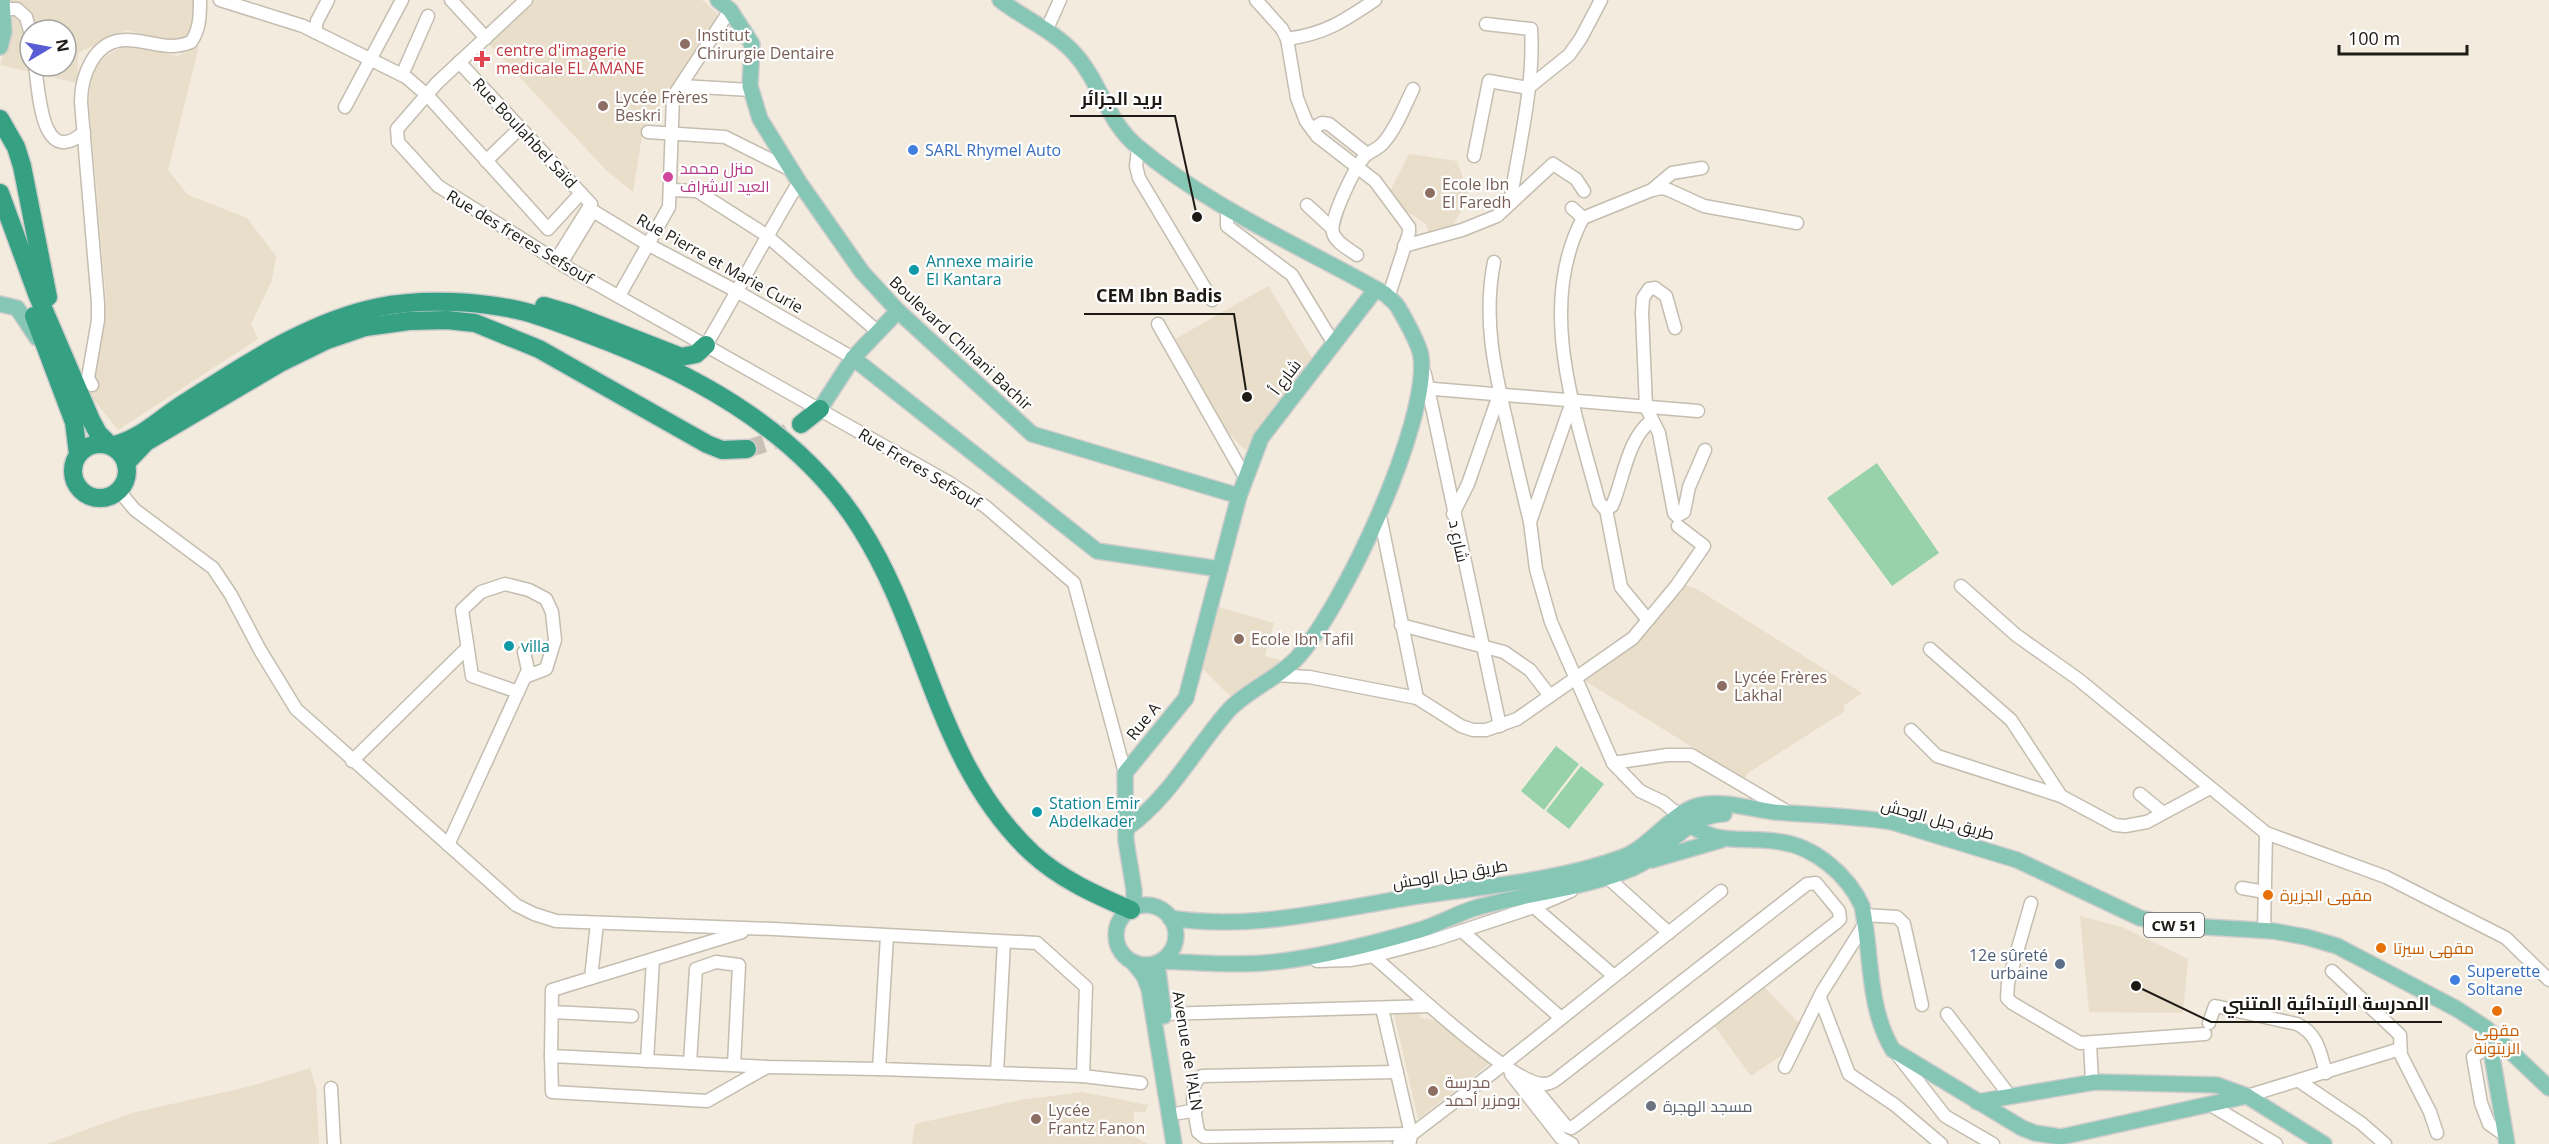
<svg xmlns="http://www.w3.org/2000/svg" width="2549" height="1144" viewBox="0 0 2549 1144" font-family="'Open Sans',Cairo,sans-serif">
<rect width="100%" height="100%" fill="#f2ebde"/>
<!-- built -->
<g fill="#e9deca" fill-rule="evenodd">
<path d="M8,0H196L195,28L187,35L178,39L164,41L126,30L78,53L77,83L0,65L9,37ZM30,30H66V66H30Z"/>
<path d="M533,0H702L717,13V23L643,129L633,192L606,170L488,43Z"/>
<path d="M124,46L178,56L199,46L168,170L188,195L247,218L276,256L272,280L251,324L258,339L118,430L83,386L106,300L89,103L91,73L105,57Z"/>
<path d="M1409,154L1457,161L1469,195L1453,226L1429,234L1426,224L1397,205L1390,191Z"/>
<path d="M1268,286L1315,363L1245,450L1227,431L1175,339Z"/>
<path d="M1685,585L1697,589L1862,693L1843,706L1845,711L1748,773L1744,779L1582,679L1643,636Z"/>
<path d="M1219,607L1274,623L1265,656L1280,660L1279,666L1233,699L1202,668Z"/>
<path d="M2080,916L2122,927L2188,959L2183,1013L2089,1012Z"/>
<path d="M1764,987L1799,1023L1785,1053L1751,1076L1713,1024Z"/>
<path d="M1419,1013L1421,1018L1442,1021L1490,1063L1418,1119L1394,1014Z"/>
<path d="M310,1068L316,1087L319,1144H47L132,1113L247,1087Z"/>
<path d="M1082,1092L1148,1105L1145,1113L1134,1111L1133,1136L1148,1144H912L915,1124L1020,1100Z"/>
</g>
<!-- pitch -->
<g fill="#98d2ab">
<path d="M1877,463L1939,553L1892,586L1827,498Z"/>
<path d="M1556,746L1579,764L1544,810L1521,791Z"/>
<path d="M1581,766L1604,784L1569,829L1546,811Z"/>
</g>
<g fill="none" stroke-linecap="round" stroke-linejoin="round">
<!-- highway-tunnel -->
<path stroke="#c8c1b6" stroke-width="18" stroke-dasharray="18 9" stroke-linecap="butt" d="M747,449L775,440L801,424"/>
<!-- minor casing -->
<g stroke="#c4bdb0" stroke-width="15">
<g id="minor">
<path d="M220,0L303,26L406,77L428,96L548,229L581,193"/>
<path d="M451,0L486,38"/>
<path d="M526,0L437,83L397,129L398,142L438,186L568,268L948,482L986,507L1074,583L1125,773"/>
<path d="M1256,0L1282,29L1287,39L1297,98L1306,121L1317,136L1375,181L1409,227V233L1388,298"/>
<path d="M2,9H17L26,17L30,31"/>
<path d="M1486,24L1531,29C1535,83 1518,150 1510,204"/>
<path d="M1046,31L1060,0"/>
<path d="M315,32L317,21L328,0"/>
<path d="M1287,39C1325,34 1344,21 1375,0"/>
<path d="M459,62L591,204L560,254L565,257L593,211L649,245L738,292L853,358"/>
<path d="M35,66C39,91 41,170 84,132"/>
<path d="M402,75L428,16"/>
<path d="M681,86L751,90"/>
<path d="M345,107L402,0"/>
<path d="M1312,129L1322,123L1329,124L1367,154"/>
<path d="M648,132L725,137L791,170"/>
<path d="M1138,148L1136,166L1139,178L1212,300"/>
<path d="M1474,156L1489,81L1528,88L1569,55L1581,38L1601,0"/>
<path d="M486,161L520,128"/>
<path d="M1653,189L1672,173L1702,168"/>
<path d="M670,190L697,191L766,235L877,331"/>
<path d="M1307,205L1332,228"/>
<path d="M1227,208V226L1292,275L1334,344"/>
<path d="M1572,208L1583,218"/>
<path d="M1404,246L1462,230L1497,216L1553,164L1576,179L1584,191"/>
<path d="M1357,255C1349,249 1336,243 1333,233C1329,220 1355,167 1365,156C1370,151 1379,149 1384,142C1397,127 1404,107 1413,89"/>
<path d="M1494,262C1483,318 1494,368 1507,423C1514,456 1522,489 1530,522"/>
<path d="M619,296L669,207L673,97L730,10"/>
<path d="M1158,324L1245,477"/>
<path d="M1675,328L1666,296L1655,288L1649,289L1643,298L1642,313L1646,407L1659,433L1674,513L1677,516L1684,512L1689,487L1705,450"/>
<path d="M706,345C738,291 766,236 799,182"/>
<path d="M1425,374L1500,726"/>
<path d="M92,385L88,378L98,320V303L81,102C81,76 94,40 126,40C150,40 167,52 191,42C200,29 200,16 200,0"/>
<path d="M1422,388L1698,411"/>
<path d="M1572,402L1530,522L1536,569L1551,622L1613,763L1640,791L1663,802L1680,816"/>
<path d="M1652,420C1627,439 1624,478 1612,506L1604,508L1599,502C1575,412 1536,306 1583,218L1652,190L1662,188L1669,190L1704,206L1797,223"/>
<path d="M119,491L135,510L213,568L231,595L260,650L296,709L516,905L534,914L556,921L774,929L1037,943L1086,987L1083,1076L1141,1083"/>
<path d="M1606,509L1621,587L1648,620"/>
<path d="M1379,511L1417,698"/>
<path d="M1453,514L1468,484L1499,395"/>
<path d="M1961,586L2016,635L2078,679L2266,833L2386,877L2506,938L2549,980"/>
<path d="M1401,625L1504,652L1530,670L1550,696"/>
<path d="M1930,649L2011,720L2061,796"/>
<path d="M1275,675L1309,677L1417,698L1461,726L1473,730H1486L1517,719L1633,638L1677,585L1704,546L1678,526"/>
<path d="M518,692L472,676L462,610L481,592L505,584L529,590L546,599L552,612L555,640L546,669L525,677"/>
<path d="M1911,730L1937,756L2061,796L2115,825L2125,826L2147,822L2210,788"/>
<path d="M352,761L467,648"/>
<path d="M1613,763L1667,755H1691L1788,812"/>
<path d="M2140,794L2163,813"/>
<path d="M448,845L528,670L524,652"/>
<path d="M1607,877L1669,933"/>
<path d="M2242,888L2265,892"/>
<path d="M2031,903L2008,983L2007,998L2012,1003L2080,1043L2205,1034"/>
<path d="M1534,907L1614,976"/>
<path d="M1864,915L1897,917L1904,924L1922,1005"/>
<path d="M1462,931L1561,1018"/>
<path d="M2264,931L2266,833"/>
<path d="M742,932L552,990L551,1056L768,1067L879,1069"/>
<path d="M887,936L879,1069L997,1073"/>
<path d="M1004,942L997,1073L1083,1076"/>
<path d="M1373,956C1404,982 1508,1081 1542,1084C1550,1085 1556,1080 1562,1075L1807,884L1816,883L1839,911L1840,919L1837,922L1576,1125L1571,1128L1566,1126L1528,1080"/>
<path d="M1317,961L1350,960L1373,956L1434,940L1534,907L1571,891"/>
<path d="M2332,971L2400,1035L2401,1055L2430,1112L2437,1133"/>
<path d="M591,978L597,923"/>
<path d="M1820,998L1849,1074L1895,1105L1941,1144"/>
<path d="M1382,1008L1411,1134L1410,1141"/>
<path d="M552,1012L632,1016"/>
<path d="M1163,1014L1430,1006"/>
<path d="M1947,1014L2010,1096"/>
<path d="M2209,1023L2215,1006L2297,1024C2318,1034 2320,1052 2326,1073"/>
<path d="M2090,1043L2092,1082"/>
<path d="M1896,1053L1945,1116L1993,1144"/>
<path d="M2493,1053L2483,1050L2473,1057L2481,1103L2489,1124L2505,1135"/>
<path d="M551,1056L552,1092L707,1101L767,1067"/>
<path d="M647,1061L653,960"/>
<path d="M690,1063L696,969L716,962L739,965L734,1065"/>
<path d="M1785,1067L1822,992L1866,922"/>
<path d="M1397,1072L1202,1076C1186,1084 1196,1117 1198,1132L1204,1137L1411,1134"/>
<path d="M1511,1074L1561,1138L1572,1144"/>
<path d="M2299,1081L2361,1123L2385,1144"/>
<path d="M331,1088L334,1144"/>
<path d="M2247,1096L2400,1049"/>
<path d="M2209,1104L2276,1144"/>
<path d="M1180,1113L1196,1110"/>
<path d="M1399,1144L1504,1064L1721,891"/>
</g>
</g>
<!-- major casing -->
<g stroke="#cecdcc" stroke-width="18">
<g id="major">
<path d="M718,0L730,10L752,44L750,86L760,119L799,182L862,272L898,311L1032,434L1239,496"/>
<path d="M1000,0C1023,18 1054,31 1074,53C1100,81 1107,122 1138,147C1210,208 1303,247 1385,294C1389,298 1395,302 1398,307C1404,317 1419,344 1421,356C1430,422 1342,610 1296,659C1277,679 1247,690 1228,711C1194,750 1170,797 1127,828"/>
<path d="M0,47L4,32L2,0"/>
<path d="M0,304L17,308L37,338"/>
<path d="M853,358L1097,551L1220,569"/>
<path d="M820,409L853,358L898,311"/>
<path d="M1680,816C1714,849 1740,835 1781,842C1815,847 1848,875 1862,906C1872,953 1867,1008 1893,1050L2022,1128L2035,1133L2061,1137L2247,1096"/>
<path d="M1652,860L1721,840"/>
<circle cx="1146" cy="935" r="30"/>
<path d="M1134,908V890L1126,841L1125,773L1186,698L1239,496L1261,438L1376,289"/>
<path d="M1170,918C1254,931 1335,909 1418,896C1486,886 1558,881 1623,857C1651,846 1672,813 1697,806C1721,799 1750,809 1774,812C1813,815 1853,816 1892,822L2017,860L2140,918L2172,925L2273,931L2306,937L2337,946L2457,1009L2486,1028L2549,1088"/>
<path d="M1161,961C1201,963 1243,966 1283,961C1329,955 1376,943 1420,930C1439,924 1456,914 1475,908C1527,893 1583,889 1633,868C1668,853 1684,815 1724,814"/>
<path d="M1133,962L1144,976L1149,989L1174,1144"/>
<path d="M1157,963L1164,1016"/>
<path d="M2499,1040L2492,1056L2507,1144"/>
<path d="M1977,1102L2095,1082L2217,1085L2247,1096L2324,1144"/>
</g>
</g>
<!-- highway casing -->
<g stroke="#cecdcc" stroke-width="21">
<g id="highway">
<path d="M0,119L16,147L22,166L48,297"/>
<path d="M0,193L37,294L91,420L98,433L111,446C139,440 157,421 180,406C242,367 306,322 379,307C423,298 483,301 526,312C554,320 582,332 609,342C706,380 803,436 860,527C928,633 936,763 1032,853C1060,879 1096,895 1131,910"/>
<path d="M544,306L571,314L681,357L696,354L706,345"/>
<path d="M34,316L74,422L78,454"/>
<path d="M801,424L820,409"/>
<circle cx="100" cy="471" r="27"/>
<path d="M126,463L146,442L280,363L327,340L365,327L409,321L447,320L475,323L539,349L707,444L722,450L747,449"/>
</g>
</g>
<!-- minor -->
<use href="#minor" stroke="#fff" stroke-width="12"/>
<!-- major -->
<use href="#major" stroke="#86c6b4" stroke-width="15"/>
<!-- highway -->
<use href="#highway" stroke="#35a082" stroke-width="18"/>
</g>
<!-- markers -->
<g fill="#8d6e63" stroke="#fff" stroke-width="2">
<circle cx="685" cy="44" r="6"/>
<circle cx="603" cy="106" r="6"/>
<circle cx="1430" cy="193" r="6"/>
<circle cx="1239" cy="639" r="6"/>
<circle cx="1722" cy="686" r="6"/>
<circle cx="1433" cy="1091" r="6"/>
<circle cx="1036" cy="1119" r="6"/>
</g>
<path fill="#e0444e" stroke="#fff" stroke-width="2" d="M479 50h6v6h6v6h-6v6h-6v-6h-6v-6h6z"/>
<g fill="#3f7fe0" stroke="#fff" stroke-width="2">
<circle cx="913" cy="150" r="6"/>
<circle cx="2455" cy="980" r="6"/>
</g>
<circle fill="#d1479c" stroke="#fff" stroke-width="2" cx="668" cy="177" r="6"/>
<g fill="#0f9aa8" stroke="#fff" stroke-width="2">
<circle cx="914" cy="270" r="6"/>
<circle cx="509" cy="646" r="6"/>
<circle cx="1037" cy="812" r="6"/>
</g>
<g fill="#e8710a" stroke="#fff" stroke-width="2">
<circle cx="2268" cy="895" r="6"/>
<circle cx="2381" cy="948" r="6"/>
<circle cx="2497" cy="1011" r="6"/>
</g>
<circle fill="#5c6f8a" stroke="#fff" stroke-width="2" cx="2060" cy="964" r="6"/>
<circle fill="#6b7280" stroke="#fff" stroke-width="2" cx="1651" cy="1106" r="6"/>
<g text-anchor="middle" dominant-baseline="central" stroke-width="4.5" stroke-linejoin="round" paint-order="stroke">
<!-- shield labels -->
<rect fill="#fff" stroke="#625f5d" stroke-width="1.5" x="2144" y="913" width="60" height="24" rx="4.5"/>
<g font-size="15" font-weight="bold" fill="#1e1b17">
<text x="2174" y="925">CW 51</text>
</g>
<!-- education labels -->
<g font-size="16" fill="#785e54" stroke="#fff" text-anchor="start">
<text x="697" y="35">Institut<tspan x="697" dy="18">Chirurgie Dentaire</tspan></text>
<text x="615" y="97">Lycée Frères<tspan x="615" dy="18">Beskri</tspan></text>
<text x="1442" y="184">Ecole Ibn<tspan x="1442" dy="18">El Faredh</tspan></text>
<text x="1251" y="639">Ecole Ibn Tafil</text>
<text x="1734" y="677">Lycée Frères<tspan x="1734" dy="18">Lakhal</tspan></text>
<text x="1445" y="1082">مدرسة<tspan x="1445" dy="18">بومزير أحمد</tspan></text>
<text x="1048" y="1110">Lycée<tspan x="1048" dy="18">Frantz Fanon</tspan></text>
</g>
<!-- health labels -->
<g font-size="16" fill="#be3a42" stroke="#fff" text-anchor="start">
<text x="496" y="50">centre d'imagerie<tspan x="496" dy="18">medicale EL AMANE</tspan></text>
</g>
<!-- street labels -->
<g font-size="16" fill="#1e1b17" stroke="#fff">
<text transform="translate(525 133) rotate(47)">Rue Boulahbel Saïd</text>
<text transform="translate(520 237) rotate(31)">Rue des freres Sefsouf</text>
<text transform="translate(720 263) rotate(29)">Rue Pierre et Marie Curie</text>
<text transform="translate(961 343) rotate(43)">Boulevard Chihani Bachir</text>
<text transform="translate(1285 377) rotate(-53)">شارع أ</text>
<text transform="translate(920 468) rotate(31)">Rue Freres Sefsouf</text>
<text transform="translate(1459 541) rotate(78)">شارع د</text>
<text transform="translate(1143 721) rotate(-51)">Rue A</text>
<text transform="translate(1938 819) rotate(15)">طريق جبل الوحش</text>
<text transform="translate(1450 874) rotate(-9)">طريق جبل الوحش</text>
<text transform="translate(1188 1051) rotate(81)">Avenue de l'ALN</text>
</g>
<!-- shop labels -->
<g font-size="16" fill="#366cbe" stroke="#fff" text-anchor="start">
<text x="925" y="150">SARL Rhymel Auto</text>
<text x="2467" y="971">Superette<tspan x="2467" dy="18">Soltane</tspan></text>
</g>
<!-- hotel labels -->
<g font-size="16" fill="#b23c85" stroke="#fff" text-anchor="start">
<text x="680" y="168">منزل محمد<tspan x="680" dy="18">العيد الاشراف</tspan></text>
</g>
<!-- culture labels -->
<g font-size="16" fill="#0d838f" stroke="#fff" text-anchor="start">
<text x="926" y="261">Annexe mairie<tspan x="926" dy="18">El Kantara</tspan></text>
<text x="521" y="646">villa</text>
<text x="1049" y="803">Station Emir<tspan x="1049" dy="18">Abdelkader</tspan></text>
</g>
<!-- food labels -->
<g font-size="16" fill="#c56008" stroke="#fff" text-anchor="start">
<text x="2280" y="895">مقهى الجزيرة</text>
<text x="2393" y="948">مقهى سيرتا</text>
<text x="2497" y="1030" text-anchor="middle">مقهى<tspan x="2497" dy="18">الزيتونة</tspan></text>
</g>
<!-- service labels -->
<g font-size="16" fill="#4e5e75" stroke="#fff" text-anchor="end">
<text x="2048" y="955">12e sûreté<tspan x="2048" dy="18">urbaine</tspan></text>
</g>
<!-- worship labels -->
<g font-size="16" fill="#5b616d" stroke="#fff" text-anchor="start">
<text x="1663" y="1106">مسجد الهجرة</text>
</g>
</g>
<!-- callouts -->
<path fill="none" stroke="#1e1b17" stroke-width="2" d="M1197 217L1175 116H1070M1247 397L1234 314H1084M2136 986L2211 1022H2442"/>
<g fill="#1e1b17" stroke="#fff" stroke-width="2">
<circle cx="1197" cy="217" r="6"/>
<circle cx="1247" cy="397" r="6"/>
<circle cx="2136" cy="986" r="6"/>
</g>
<g font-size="18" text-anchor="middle" font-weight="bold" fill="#1e1b17" stroke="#fff" stroke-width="4.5" stroke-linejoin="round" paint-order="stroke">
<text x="1122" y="105">بريد الجزائر</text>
<text x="1159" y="302">CEM Ibn Badis</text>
<text x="2326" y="1010">المدرسة الابتدائية المتنبي</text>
</g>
<!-- north arrow -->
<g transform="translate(48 48) rotate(80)"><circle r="28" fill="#ffffff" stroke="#a5a4a2" stroke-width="1.5"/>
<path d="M0-4.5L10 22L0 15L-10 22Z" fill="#585dd4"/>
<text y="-9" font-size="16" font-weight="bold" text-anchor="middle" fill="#1e1b17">N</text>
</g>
<!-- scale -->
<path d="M2339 45v9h128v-9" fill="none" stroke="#1e1b17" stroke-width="3"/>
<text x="2348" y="45" font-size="18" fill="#1e1b17" stroke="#ffffff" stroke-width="4.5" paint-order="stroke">100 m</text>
</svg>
